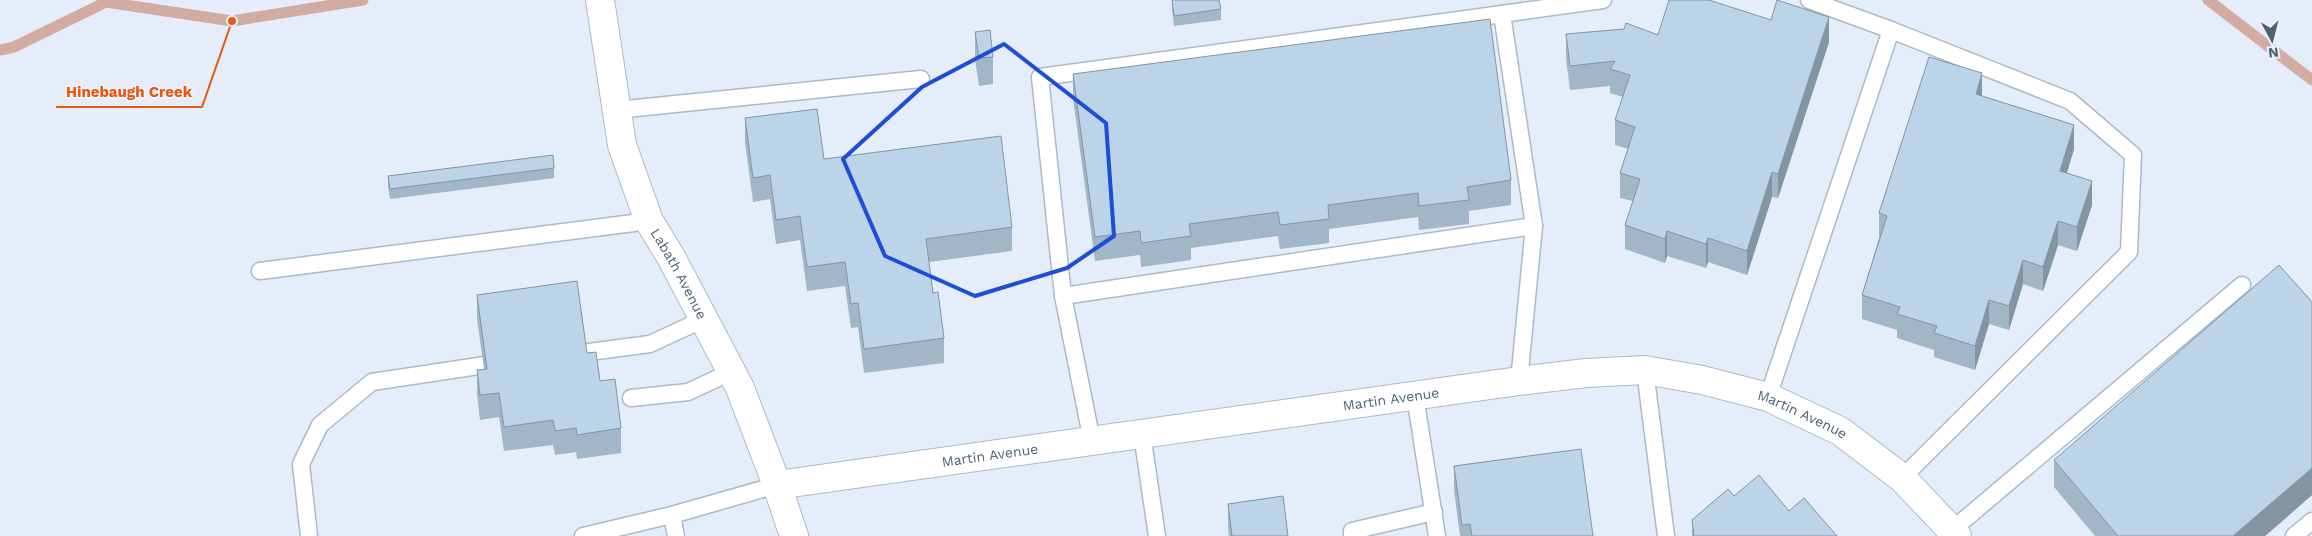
<svg xmlns="http://www.w3.org/2000/svg" width="2312" height="536" viewBox="0 0 2312 536" font-family="'Work Sans',sans-serif">
<rect width="100%" height="100%" fill="#e6edfa"/>
<g fill="none" stroke-linecap="round" stroke-linejoin="round">
<!-- stream -->
<g stroke="#d2aca3" stroke-width="11">
<path d="M2208,0L2312,80"/>
<path d="M0,50L14,47L106,2L232,21L363,0"/>
</g>
<!-- service casing -->
<g stroke="#abbac8" stroke-width="19">
<g id="service">
<path d="M1891,30L2070,101L2133,155L2129,252L1902,478"/>
<path d="M616,110L921,79"/>
<path d="M260,271L649,221"/>
<path d="M1063,296L1040,77L1502,14"/>
<path d="M566,355L650,344L704,319"/>
<path d="M1645,370L1666,536"/>
<path d="M1519,381L1534,226L1502,14L1603,0"/>
<path d="M1415,396L1437,536"/>
<path d="M1768,397L1891,30L1809,0"/>
<path d="M631,398L688,392L731,372"/>
<path d="M1142,434L1157,536"/>
<path d="M1092,441L1063,296L1534,226"/>
<path d="M672,515L676,536"/>
<path d="M1952,530L2242,285"/>
<path d="M309,536L301,464L320,425L372,382L505,362"/>
<path d="M583,536L672,515L777,485"/>
<path d="M1352,536V531L1434,512"/>
<path d="M2294,536L2312,521"/>
</g>
</g>
<!-- minor casing -->
<g stroke="#abbac8" stroke-width="30">
<g id="minor">
<path id="s1" d="M600,0L622,145L649,221L671,257L740,388L777,485L794,536"/>
<path id="s2" d="M777,485L1519,381L1586,373L1645,370L1702,380L1768,397L1840,431L1902,478L1957,536"/>
</g>
</g>
<!-- service -->
<use href="#service" stroke="#fff" stroke-width="16"/>
<!-- minor -->
<use href="#minor" stroke="#fff" stroke-width="28"/>
</g>
<!-- wall -->
<g fill="#a1b6c7">
<path d="M1172,0L1221,9V20L1174,26L1172,9Z"/>
<path d="M975,32L993,57V84L979,86L975,59Z"/>
<path d="M1566,34L1658,35L1829,42L1778,198L1772,197L1747,275L1708,262L1706,268L1667,256L1665,263L1625,249V225L1633,201L1620,198V173L1628,149L1615,145V120L1623,97L1610,93V86L1570,90L1566,58Z"/>
<path d="M1073,74L1511,180V205L1469,211V224L1419,230L1418,217L1329,229V243L1280,249L1278,236L1191,248V260L1141,267L1140,255L1095,261L1073,98Z"/>
<path d="M1982,96L2074,149L2067,173L2092,205L2077,251L2058,245L2043,291L2023,284L2009,330L1989,324L1975,370L1934,357V350L1897,338V330L1862,319V295L1879,238V213Z"/>
<path d="M745,118L824,159L1012,227V251L929,262L933,293L944,338V363L864,373L858,327L851,328L845,286L807,291L800,240L776,244L770,199L753,202L745,142Z"/>
<path d="M554,168V178L390,199L388,186V176Z"/>
<path d="M477,295L587,353L621,428V453L577,459L576,452L555,455L553,445L504,451L499,417L480,420L477,394V370L484,369L477,319Z"/>
<path d="M2054,460L2312,495L2265,536H2095L2054,487Z"/>
<path d="M1454,466L1593,536H1460L1454,490Z"/>
<path d="M1734,496L1789,511L1837,536H1692V520Z"/>
<path d="M1228,504L1288,536H1229L1228,528Z"/>
</g>
<!-- shaded-wall -->
<g fill="#8394a2">
<path d="M1829,17V42L1778,198V174Z"/>
<path d="M1982,73V98L1976,94Z"/>
<path d="M2074,125V149L2060,195V171Z"/>
<path d="M1772,172V197L1747,275V251Z"/>
<path d="M2092,181V205L2077,251V227Z"/>
<path d="M2058,221V245L2043,291V267Z"/>
<path d="M1667,231V256L1665,263V239Z"/>
<path d="M1708,238V262L1706,268V244Z"/>
<path d="M2023,260V284L2009,330V306Z"/>
<path d="M1989,300V324L1975,370V346Z"/>
<path d="M2312,468V495L2265,536H2233Z"/>
</g>
<!-- building -->
<g fill="#bbd4e7" stroke="#8394a2">
<path d="M1172,0H1219L1221,9L1174,16Z"/>
<path d="M1669,0H1709L1771,20L1777,0L1829,17L1778,174L1772,172L1747,251L1708,238L1706,244L1667,231L1665,239L1625,225L1640,179L1620,173L1635,127L1615,120L1630,75L1610,69L1615,61L1570,66L1566,34L1624,29L1626,23L1658,35Z"/>
<path d="M1490,19L1511,180L1467,187L1469,200L1419,206L1418,193L1328,205L1329,219L1280,225L1278,212L1189,224L1191,236L1141,243L1140,231L1095,237L1073,74Z"/>
<path d="M990,30L993,57L979,58L975,32Z"/>
<path d="M1929,57L1982,73L1976,94L2074,125L2060,171L2092,181L2077,227L2058,221L2043,267L2023,260L2009,306L1989,300L1975,346L1934,333L1937,326L1897,314L1900,307L1862,295L1887,216L1879,213Z"/>
<path d="M817,109L824,159L1001,136L1012,227L926,239L933,293L938,292L944,338L864,349L858,303L851,304L845,262L807,267L800,216L776,220L770,175L753,178L745,118Z"/>
<path d="M553,155L554,168L390,189L388,176Z"/>
<path d="M2279,265L2312,302V468L2233,536H2118L2054,460Z"/>
<path d="M577,281L587,353L596,352L600,381L615,379L621,428L577,435L576,428L555,431L553,420L504,427L499,393L480,395L477,370L487,369L477,295Z"/>
<path d="M1581,449L1593,536H1472L1470,524L1462,525L1454,466Z"/>
<path d="M1759,475L1789,511L1804,498L1837,536H1694L1692,520L1728,489L1734,496Z"/>
<path d="M1283,496L1288,536H1232L1228,504Z"/>
</g>
<!-- marked area -->
<path fill="none" stroke="#1d4ed8" stroke-width="4" stroke-linejoin="round" d="M1004,44L1106,123L1114,236L1067,268L975,296L885,256L843,159L922,87Z"/>
<g text-anchor="middle" dominant-baseline="central" stroke-width="4" stroke-linejoin="round" paint-order="stroke">
<!-- street labels -->
<g font-size="14" fill="#4d6370" stroke="#ebf2fd">
<text stroke="none"><textPath href="#s1" startOffset="288">Labath Avenue</textPath></text>
<text stroke="none"><textPath href="#s2" startOffset="620">Martin Avenue</textPath></text>
<text stroke="none"><textPath href="#s2" startOffset="1040">Martin Avenue</textPath></text>
<text stroke="none"><textPath href="#s2" startOffset="215">Martin Avenue</textPath></text>
</g>
</g>
<!-- callouts -->
<path fill="none" stroke="#e8590c" stroke-width="2" d="M232 21L202 107H56"/>
<circle fill="#e8590c" stroke="#ebf2fd" stroke-width="2" cx="232" cy="21" r="5"/>
<g font-size="15" text-anchor="middle" font-weight="bold" fill="#e8590c" stroke="#ebf2fd" stroke-width="4" stroke-linejoin="round" paint-order="stroke">
<text x="129" y="97">Hinebaugh Creek</text>
</g>
<!-- north arrow -->
<g transform="translate(2272 40) rotate(173)" stroke="#ebf2fd" stroke-width="4" paint-order="stroke">
<path d="M0-4L9 19L0 12L-9 19Z" fill="#4d6370"/>
<text y="-8" font-size="14" font-weight="bold" text-anchor="middle" fill="#4d6370">N</text>
</g>
</svg>
